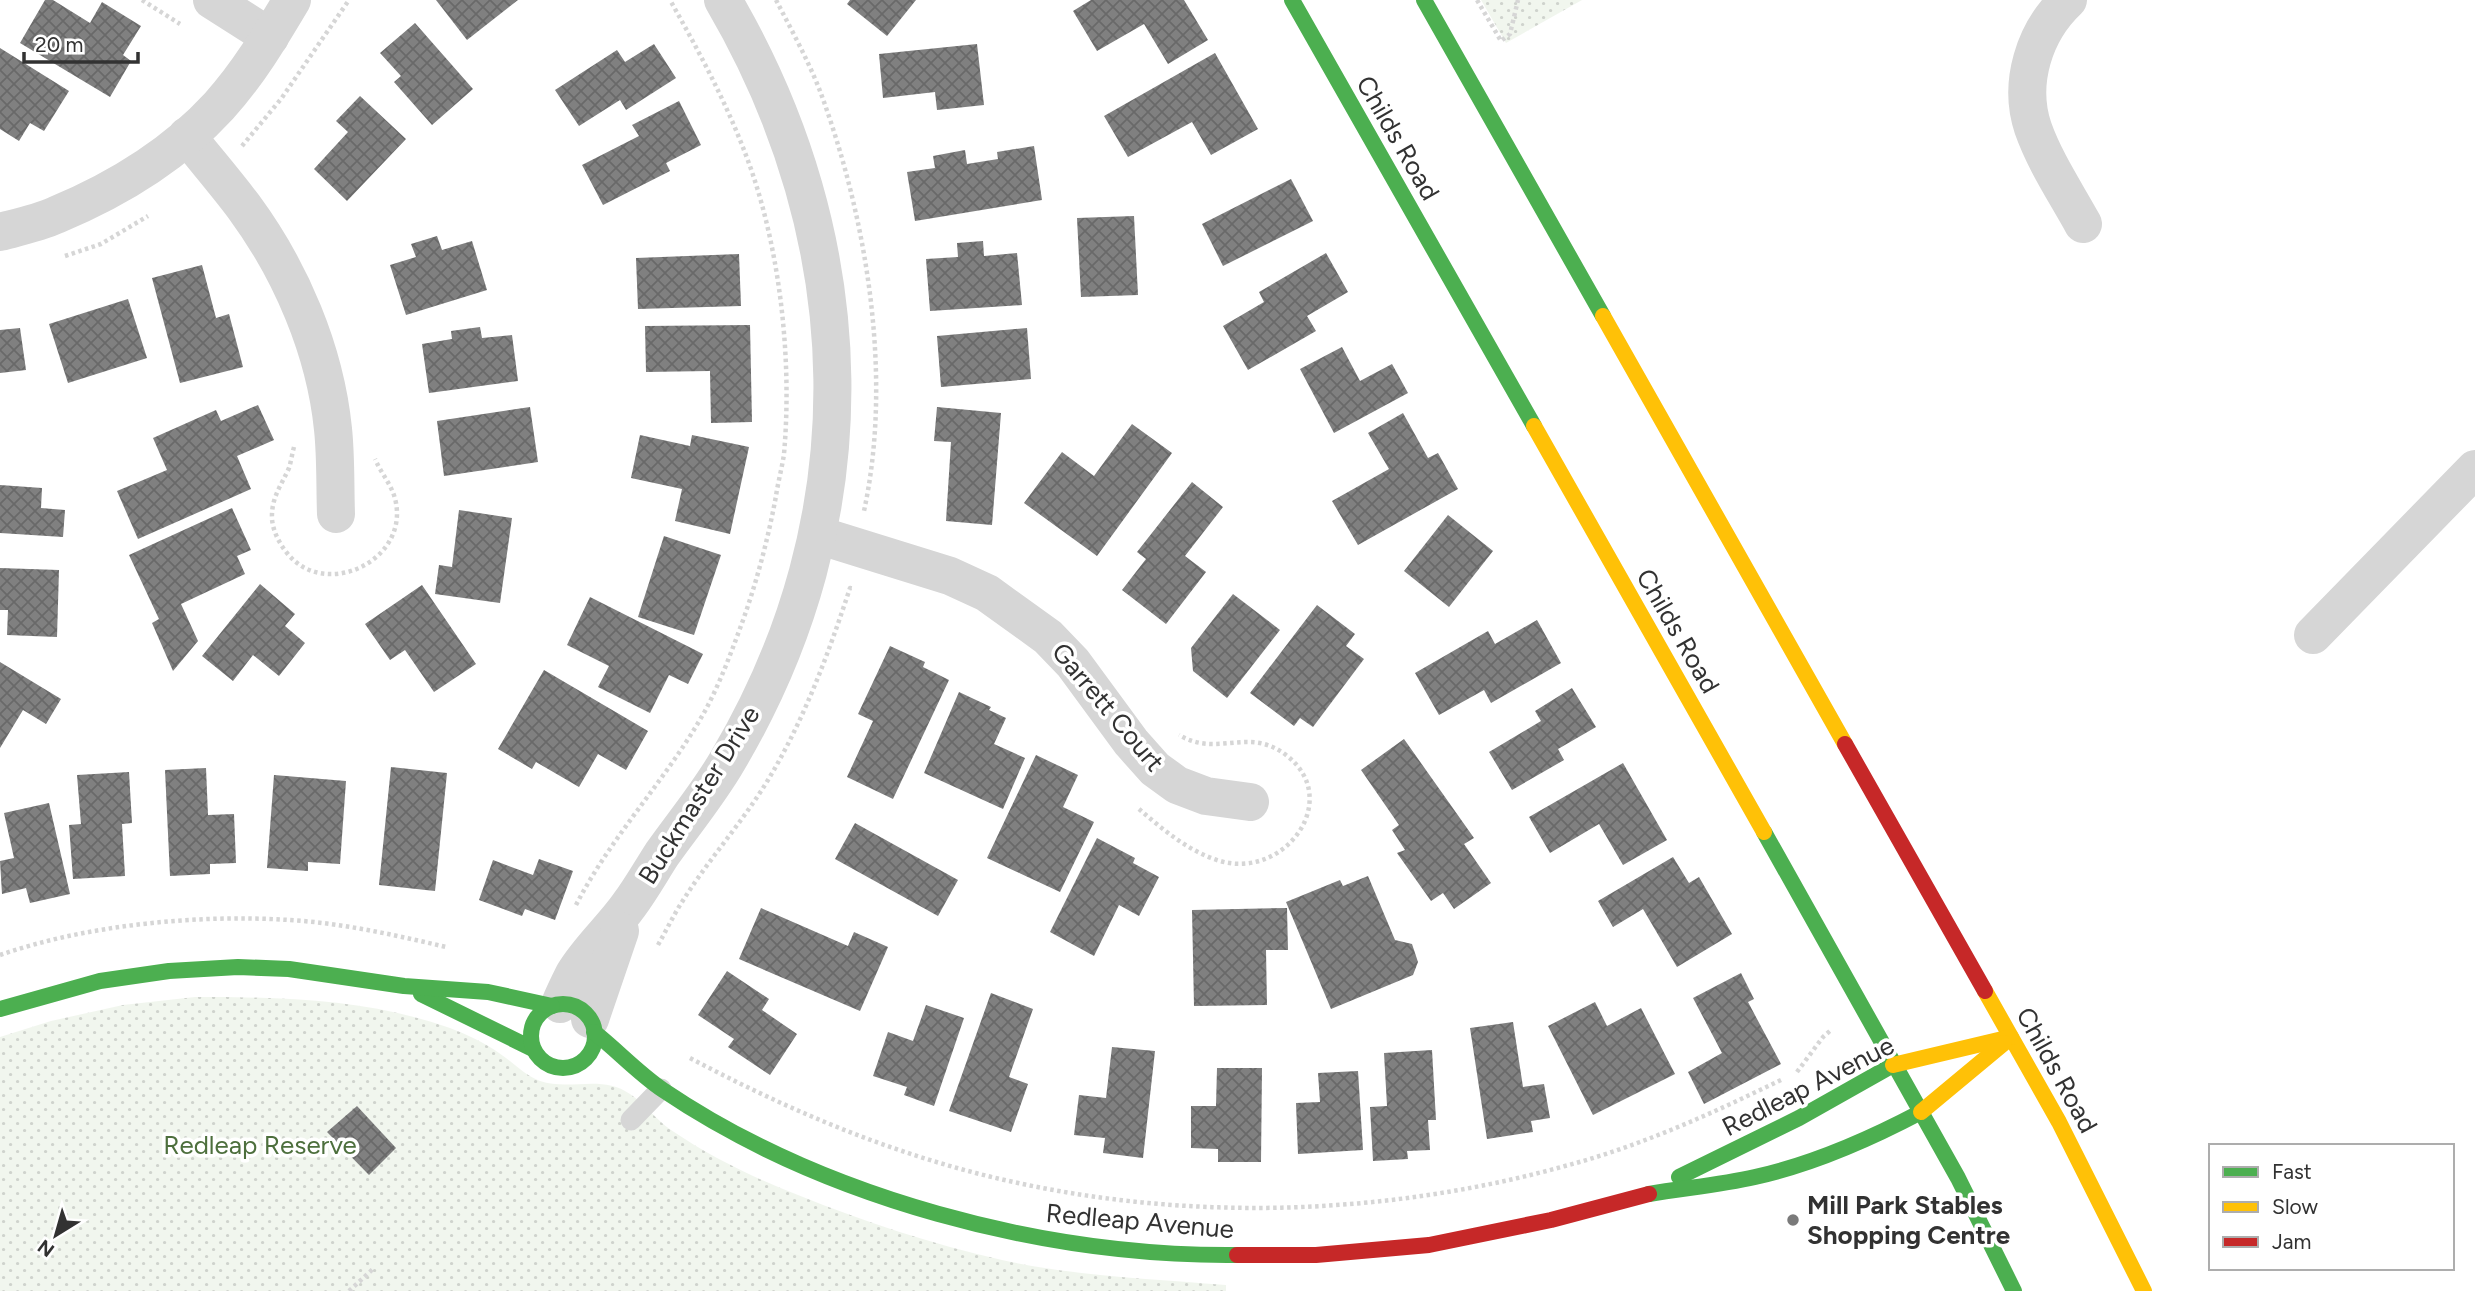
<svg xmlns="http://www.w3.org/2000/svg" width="2475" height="1291" viewBox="0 0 2475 1291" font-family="Figtree,sans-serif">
<defs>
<pattern id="park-dots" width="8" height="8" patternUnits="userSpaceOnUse" patternTransform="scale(1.75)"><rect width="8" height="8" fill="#f1f6ee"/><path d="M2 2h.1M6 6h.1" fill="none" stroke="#cfd3cd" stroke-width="1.8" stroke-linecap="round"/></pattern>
<pattern id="building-cross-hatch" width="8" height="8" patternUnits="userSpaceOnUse" patternTransform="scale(1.75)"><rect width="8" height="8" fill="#808080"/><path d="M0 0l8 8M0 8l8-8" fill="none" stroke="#696969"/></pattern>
</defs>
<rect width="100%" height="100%" fill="#fff"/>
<!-- park -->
<g fill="url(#park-dots)">
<path d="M1481,0H1582L1506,43Z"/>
<path d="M195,997C281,997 368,999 450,1028C466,1034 485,1043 499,1053C513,1062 524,1075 540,1081C570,1091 602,1074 630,1094C645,1104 656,1120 671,1130C711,1157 754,1178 798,1195C865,1222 932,1244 1002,1260C1075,1276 1151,1279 1226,1285V1291H0V1037L51,1021L123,1005Z"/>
</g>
<!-- building -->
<g fill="url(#building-cross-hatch)">
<path d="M45,0H53L90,23L102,2L141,26L123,55L131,61L110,97L20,43Z"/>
<path d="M436,0H518L467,40Z"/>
<path d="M850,0H916L887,36L847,4Z"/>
<path d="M1091,0H1184L1208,40L1168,64L1144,24L1097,51L1073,11Z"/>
<path d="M415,23L473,89L432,125L394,82L401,76L380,53Z"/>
<path d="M654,44L676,78L626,110L620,100L579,126L555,90L617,50L625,62Z"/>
<path d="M977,44L984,105L937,110L935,92L883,98L879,54Z"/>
<path d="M0,48L69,91L44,131L30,123L19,141L0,129Z"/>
<path d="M1215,53L1258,129L1211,155L1192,122L1128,157L1104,116Z"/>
<path d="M360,96L406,139L347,201L314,169L348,132L336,121Z"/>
<path d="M679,101L701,145L666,163L670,171L603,205L582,165L639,136L632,125Z"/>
<path d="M1034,146L1042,200L915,221L907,172L935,168L933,156L965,150L967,164L998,159L997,152Z"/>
<path d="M1291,179L1313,221L1223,266L1202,224Z"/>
<path d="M1134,216L1138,295L1081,297L1077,218Z"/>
<path d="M437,236L442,250L472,241L487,290L406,315L390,265L416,257L411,244Z"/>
<path d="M983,241L984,256L1017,253L1022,305L930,311L926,259L958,257L957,243Z"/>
<path d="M1326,253L1348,292L1307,316L1316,331L1248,370L1223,326L1264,302L1259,292Z"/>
<path d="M739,254L741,306L638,309L636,258Z"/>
<path d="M202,265L216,318L229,314L243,367L180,383L152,278Z"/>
<path d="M128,299L147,358L68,383L49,324Z"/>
<path d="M750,325L752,422L711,423L710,371L646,372L645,326Z"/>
<path d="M480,327L482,338L512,335L518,381L429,393L422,344L452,339L451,331Z"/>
<path d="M20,328L26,370L0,373V330Z"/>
<path d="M1027,328L1031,379L941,387L937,336Z"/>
<path d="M1342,347L1360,381L1392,364L1408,393L1334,433L1300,369Z"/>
<path d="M258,405L274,440L237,456L251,489L138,539L117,491L167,470L153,438L216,410L221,421Z"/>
<path d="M530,407L538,462L444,476L437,421Z"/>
<path d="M937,407L1001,413L992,525L946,521L951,442L934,441Z"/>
<path d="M1403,413L1428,458L1438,453L1458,489L1358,545L1332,501L1389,469L1368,433Z"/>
<path d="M1132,424L1172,453L1097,556L1024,503L1062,452L1094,476Z"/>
<path d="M640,435L690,446L692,435L749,447L730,534L675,521L682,489L631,478Z"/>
<path d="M1192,482L1223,507L1185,556L1206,572L1166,624L1122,590L1146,559L1137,552Z"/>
<path d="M0,485L42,488L41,508L65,510L63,537L0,533Z"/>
<path d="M232,508L251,550L237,556L245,574L181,604L198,641L173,671L152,623L159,619L129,555Z"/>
<path d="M459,510L512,518L500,603L435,594L439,565L452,567Z"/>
<path d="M1448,515L1493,551L1449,607L1404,571Z"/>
<path d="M664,536L721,555L694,635L638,617Z"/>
<path d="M0,568L59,570L57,637L7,635L8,610H0Z"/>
<path d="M260,584L295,614L285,626L305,643L279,676L253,655L233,681L202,656Z"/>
<path d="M422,585L476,664L434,692L405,650L390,660L365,624Z"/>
<path d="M1233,594L1280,630L1227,698L1193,671L1191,648Z"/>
<path d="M590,597L703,654L688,684L669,675L650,713L598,687L609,666L567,645Z"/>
<path d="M1317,605L1355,634L1346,646L1364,659L1313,727L1300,718L1294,726L1250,693Z"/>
<path d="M1537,620L1561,663L1491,703L1484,690L1439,715L1415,673L1488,631L1495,644Z"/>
<path d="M890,646L925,662L923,667L949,680L893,799L847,777L873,721L858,714Z"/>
<path d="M0,662L61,699L46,724L23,710L0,748Z"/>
<path d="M544,670L648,731L626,770L598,754L579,787L536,762L532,769L498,749Z"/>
<path d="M1572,688L1596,727L1558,749L1564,760L1512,790L1489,752L1541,721L1535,711Z"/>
<path d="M959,692L991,707L989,710L1006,718L994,744L1025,758L1003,809L924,773Z"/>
<path d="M1404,739L1474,838L1464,844L1491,883L1454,909L1443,893L1431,901L1397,853L1405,850L1392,830L1399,825L1361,770Z"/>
<path d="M1036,755L1078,775L1063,807L1094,822L1060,892L987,858Z"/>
<path d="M1623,763L1667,840L1623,865L1599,824L1550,853L1529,817Z"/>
<path d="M391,767L447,773L435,891L379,885Z"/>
<path d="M206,768L208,815L234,814L236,863L210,864V874L170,876L165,770Z"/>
<path d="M129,772L132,823L122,824L125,876L73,879L69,825L81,824L77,775Z"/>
<path d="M274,775L346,781L340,864L308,862V871L267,868Z"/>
<path d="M49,803L70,894L30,903L26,888L2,894L0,861L14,858L4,813Z"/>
<path d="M855,823L958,880L938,916L835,859Z"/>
<path d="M1097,838L1135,858L1133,863L1159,877L1139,916L1119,905L1094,956L1050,932Z"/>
<path d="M1673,857L1689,883L1699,877L1732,934L1677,967L1643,909L1613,927L1598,901Z"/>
<path d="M539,859L573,871L555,920L525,909L522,916L479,900L493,860L533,875Z"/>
<path d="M1368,876L1395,940L1412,944L1418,962L1413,975L1331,1009L1286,902L1340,880L1343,886Z"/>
<path d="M761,908L848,946L854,932L888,947L860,1011L739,959Z"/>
<path d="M1287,908L1288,950H1266L1267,1005L1194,1006L1192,910Z"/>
<path d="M727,971L769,999L762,1010L797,1034L770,1075L728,1047L734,1039L698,1015Z"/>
<path d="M1741,973L1754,999L1748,1002L1781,1064L1704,1104L1688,1072L1722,1053L1693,998Z"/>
<path d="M991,993L1033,1009L1009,1077L1028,1084L1011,1132L949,1111Z"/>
<path d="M1595,1002L1607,1026L1641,1008L1675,1074L1593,1115L1548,1026Z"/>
<path d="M926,1005L964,1018L934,1106L904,1095L907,1087L873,1076L888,1032L913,1041Z"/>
<path d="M1513,1022L1523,1087L1544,1084L1550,1118L1531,1121L1533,1132L1487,1139L1470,1028Z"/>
<path d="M1112,1047L1155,1051L1143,1158L1103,1153L1105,1138L1074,1135L1079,1095L1106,1098Z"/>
<path d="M1432,1050L1436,1120H1428L1430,1150L1407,1151L1408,1159L1373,1161L1370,1107L1387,1106L1384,1053Z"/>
<path d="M1217,1068H1262L1261,1162H1218V1149L1191,1148V1106H1216Z"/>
<path d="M1358,1071L1363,1150L1298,1154L1296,1103L1320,1102L1318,1073Z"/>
<path d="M357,1106L396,1148L369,1175L327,1132Z"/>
</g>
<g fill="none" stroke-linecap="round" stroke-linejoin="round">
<!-- path -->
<g stroke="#d6d6d6" stroke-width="4.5" stroke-dasharray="3.5 3.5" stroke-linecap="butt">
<path d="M142,0L180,24"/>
<path d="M776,0C791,29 808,60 820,91C867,218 893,377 864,511"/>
<path d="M1477,0L1501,41L1510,34L1518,0"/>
<path d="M242,146L281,99L349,0"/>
<path d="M65,256L101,244L148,216"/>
<path d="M294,447C292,454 291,462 289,468C281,486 271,498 272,519C273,531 279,543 287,553C324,600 407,562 396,503C393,486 382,475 375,459"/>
<path d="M1139,809C1163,830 1190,852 1220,861C1285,880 1344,799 1286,755C1248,726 1218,758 1179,735"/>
<path d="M576,905C612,835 667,779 705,711C720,683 731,653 742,623C757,581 768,539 776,496C778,482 782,468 784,454C792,363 781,258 752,172C731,111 701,55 670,0"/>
<path d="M658,945C666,931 673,916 682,902C708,860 742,823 768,780C804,720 828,655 850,588L854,589"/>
<path d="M0,955C86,925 198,914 289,920C342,923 395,935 446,947"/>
<path d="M690,1058C760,1095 830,1127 905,1152C1116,1223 1352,1225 1565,1166C1641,1146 1713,1113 1783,1079"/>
<path d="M1797,1072L1823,1037L1831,1030"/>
<path d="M349,1291L374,1268"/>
</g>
<!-- lane -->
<path stroke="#d6d6d6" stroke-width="21" d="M631,1120L661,1089"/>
<!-- street -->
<g stroke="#d6d6d6" stroke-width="38">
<path d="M212,0L270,37"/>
<path d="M2068,0C2034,32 2018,83 2033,128C2045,162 2066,193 2083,224"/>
<path d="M187,136C206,160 226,183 244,207C291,271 325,350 333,429C336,457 335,486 336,514"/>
<path d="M0,232C19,227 38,223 56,215C116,190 175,154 219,106C248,74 270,37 292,0"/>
<path d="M818,535L950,576L987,593L1048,637L1073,663L1131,742L1155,769L1177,785L1206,796L1250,802"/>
<path d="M2313,635L2475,469"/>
<path d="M560,1004C564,994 569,984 574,974C589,949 612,929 629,905C641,889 651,871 662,854C684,823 709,793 728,760C872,517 864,241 723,0"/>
<path d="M590,1019L620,931"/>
</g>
<!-- fast -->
<g stroke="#4caf50" stroke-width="16">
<path d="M1292,0L1534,426"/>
<path d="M1424,0L1603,316"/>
<path d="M1764,832L1958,1178L2014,1291"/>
<path d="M421,994L533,1049"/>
<circle cx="563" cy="1036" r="32"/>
<path d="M0,1009L100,981L169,971L238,967L289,969L404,986L488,992L552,1006"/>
<path d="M594,1032C618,1051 638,1073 663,1090C823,1198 1044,1257 1237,1255"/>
<path d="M1679,1177L1799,1118L1893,1065"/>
<path d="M1649,1194C1684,1188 1720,1185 1755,1177C1814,1164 1868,1140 1921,1112"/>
</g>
<!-- slow -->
<g stroke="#ffc107" stroke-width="16">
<path d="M1603,316L1845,744"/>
<path d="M1534,426L1764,832"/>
<path d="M1985,991L2059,1122L2144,1291"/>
<path d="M1893,1065L2011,1037"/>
<path d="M1921,1112L2004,1043"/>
</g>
<!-- jam -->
<g stroke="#c62828" stroke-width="16">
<path d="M1845,744L1985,991"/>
<path d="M1237,1255H1316L1429,1245L1551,1220L1649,1194"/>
</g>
</g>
<!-- markers -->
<circle fill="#7a7a7a" stroke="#fff" stroke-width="2.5" cx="1793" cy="1220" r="7"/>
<g text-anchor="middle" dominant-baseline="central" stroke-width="7" stroke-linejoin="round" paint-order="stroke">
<!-- street labels -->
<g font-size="26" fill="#323232" stroke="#fff">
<text transform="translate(1398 138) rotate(60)">Childs Road</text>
<text transform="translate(1678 631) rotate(60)">Childs Road</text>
<text transform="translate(1108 707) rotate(50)">Garrett Court</text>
<text transform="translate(699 795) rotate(-58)">Buckmaster Drive</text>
<text transform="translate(2057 1070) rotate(61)">Childs Road</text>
<text transform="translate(1808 1086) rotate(-27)">Redleap Avenue</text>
<text transform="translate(1140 1221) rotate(5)">Redleap Avenue</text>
</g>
<!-- park labels -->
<g font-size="26" fill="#4d6f3d" stroke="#fff">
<text x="260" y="1145">Redleap Reserve</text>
</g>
<!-- poi labels -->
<g font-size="26" font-weight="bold" fill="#323232" stroke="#fff" text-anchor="start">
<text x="1807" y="1205">Mill Park Stables<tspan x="1807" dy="30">Shopping Centre</tspan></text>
</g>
</g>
<!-- legend -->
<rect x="2209" y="1144" width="245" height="126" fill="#ffffff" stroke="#adadad" stroke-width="2"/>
<rect x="2223" y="1167" width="35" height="10" fill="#4caf50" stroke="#adadad" stroke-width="2"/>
<text x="2272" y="1179" font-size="21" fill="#323232">Fast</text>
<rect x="2223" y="1202" width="35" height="10" fill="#ffc107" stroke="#adadad" stroke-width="2"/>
<text x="2272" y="1214" font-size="21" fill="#323232">Slow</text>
<rect x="2223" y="1237" width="35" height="10" fill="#c62828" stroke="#adadad" stroke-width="2"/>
<text x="2272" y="1249" font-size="21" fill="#323232">Jam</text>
<!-- north arrow -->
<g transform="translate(56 1235) rotate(217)" stroke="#ffffff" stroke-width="5" paint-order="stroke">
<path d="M0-5L12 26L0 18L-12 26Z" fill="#323232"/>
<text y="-10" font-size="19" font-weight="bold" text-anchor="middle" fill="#323232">N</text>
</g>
<!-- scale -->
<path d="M24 52v10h114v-10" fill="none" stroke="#323232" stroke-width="3.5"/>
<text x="35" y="52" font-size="21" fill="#323232" stroke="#ffffff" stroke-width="5" paint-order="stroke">20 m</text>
</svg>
